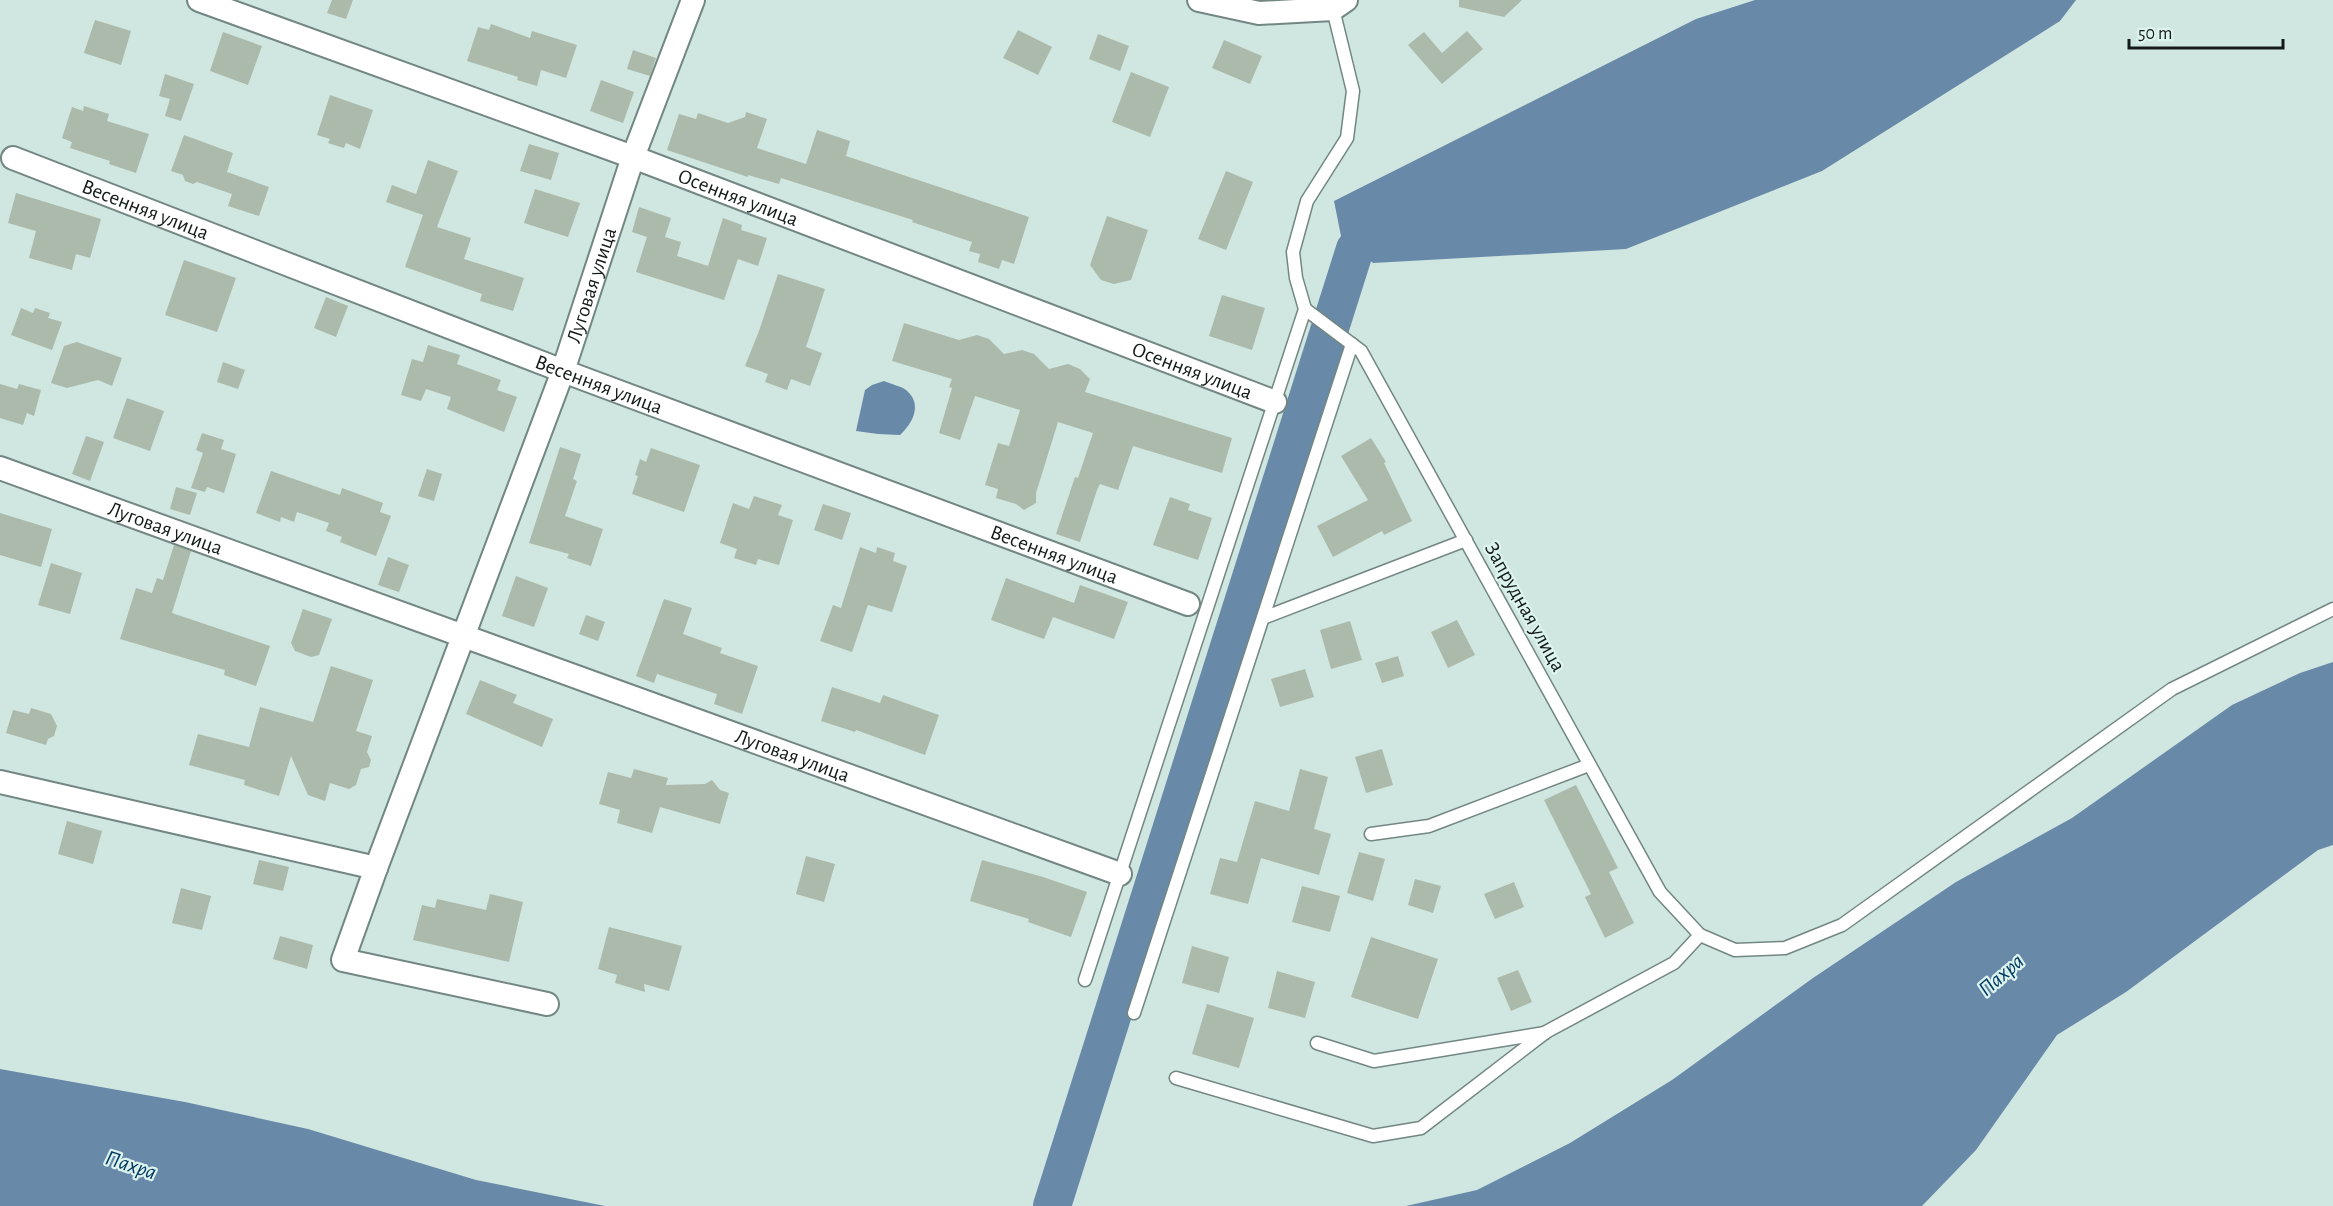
<svg xmlns="http://www.w3.org/2000/svg" width="2333" height="1206" viewBox="0 0 2333 1206" font-family="'Alegreya Sans',sans-serif">
<rect width="100%" height="100%" fill="#d0e6e0"/>
<!-- water -->
<g fill="#6889a8">
<path d="M1755,0H2076L2060,21L1822,171L1626,249L1373,263L1341,236L1334,201L1696,19Z"/>
<path d="M884,381C890,384 901,386 906,390C923,404 913,423 900,435L878,434L856,431L865,390L872,385Z"/>
<path d="M2333,662V845L2318,850L2126,992L2057,1035L1976,1150L1922,1206H1406L1477,1190L1570,1143L1672,1080L1813,978L1956,882L2072,818L2232,705L2300,673Z"/>
<path d="M0,1069L185,1102L308,1129L476,1180L605,1206H0Z"/>
</g>
<g fill="none" stroke-linecap="round" stroke-linejoin="round">
<!-- river -->
<path stroke="#6889a8" stroke-width="38" d="M1052,1206L1355,249"/>
</g>
<!-- building -->
<g fill="#acbaab">
<path d="M332,0H353L346,19L327,13Z"/>
<path d="M1459,0H1522L1504,17L1459,7Z"/>
<path d="M95,20L131,31L121,65L84,53Z"/>
<path d="M491,24L530,38L532,31L577,45L566,78L541,70L537,86L517,80L518,77L467,61L478,27L489,30Z"/>
<path d="M1018,30L1052,47L1038,75L1003,58Z"/>
<path d="M1467,31L1483,49L1442,84L1408,45L1424,32L1442,53Z"/>
<path d="M223,32L262,46L248,85L210,71Z"/>
<path d="M1098,34L1129,46L1120,71L1089,59Z"/>
<path d="M1224,40L1262,56L1250,84L1212,68Z"/>
<path d="M633,50L656,58L650,76L627,69Z"/>
<path d="M1131,72L1169,87L1150,137L1112,122Z"/>
<path d="M165,74L194,84L181,121L165,116L170,99L159,96Z"/>
<path d="M601,80L634,92L623,123L590,111Z"/>
<path d="M330,95L373,110L360,149L346,143L344,148L328,143L330,139L317,135Z"/>
<path d="M84,106L109,114L107,121L149,134L136,173L109,164L110,161L70,148L72,142L62,138L72,107L83,111Z"/>
<path d="M746,112L767,119L757,148L806,164L817,130L850,141L846,156L1029,217L1014,264L1002,260L999,269L978,262L980,254L969,251L972,242L912,222L913,220L781,178L779,184L748,175V177L667,150L679,114L696,119L698,113L728,123L745,117Z"/>
<path d="M184,135L233,153L227,172L269,187L259,216L228,206L232,194L197,182L193,184L185,181L183,175L171,171Z"/>
<path d="M529,144L559,153L551,180L520,171Z"/>
<path d="M428,160L458,171L437,227L471,238L464,259L524,278L513,311L480,301L482,294L405,267L423,215L386,202L392,185L416,194Z"/>
<path d="M1226,171L1253,182L1226,250L1198,239Z"/>
<path d="M535,189L580,203L568,237L524,223Z"/>
<path d="M16,193L101,219L90,258L76,254L72,270L29,258L36,231L8,223Z"/>
<path d="M639,207L671,218L665,237L681,242L677,256L708,266L723,218L742,225L741,230L767,238L758,266L738,259L724,300L636,272L647,237L632,232Z"/>
<path d="M1107,216L1148,230L1131,280L1114,284L1101,280L1090,265Z"/>
<path d="M184,260L236,278L217,332L165,315Z"/>
<path d="M778,274L825,289L806,347L822,353L810,386L791,379L787,390L765,382L768,374L745,366L759,331Z"/>
<path d="M1222,295L1265,308L1252,350L1209,336Z"/>
<path d="M326,297L348,306L336,337L314,328Z"/>
<path d="M21,308L33,313L35,308L50,313L48,318L62,322L52,350L11,335Z"/>
<path d="M904,323L959,340L977,335L989,339L1004,354L1022,350L1034,354L1049,369L1068,364L1080,369L1090,379L1085,392L1232,438L1222,473L1133,446L1118,490L1100,484L1097,490L1080,542L1056,534L1075,477L1078,478L1093,433L1058,422L1036,493V503L1024,510L1016,504L996,498L998,489L985,485L998,443L1009,446L1020,410L975,396L960,440L939,433L952,388L949,387L952,379L892,361Z"/>
<path d="M77,342L122,358L112,386L98,380L67,388L51,383L64,346Z"/>
<path d="M428,345L460,355L457,364L501,380L497,390L517,397L504,432L447,409L451,397L426,389L421,401L401,395L412,359L423,362Z"/>
<path d="M223,362L245,370L238,389L217,382Z"/>
<path d="M0,384L17,389L19,384L41,390L34,416L27,413L23,425L0,418Z"/>
<path d="M127,398L164,411L150,451L113,438Z"/>
<path d="M202,433L224,440L221,449L236,454L224,493L207,487L205,492L191,488L203,453L196,450Z"/>
<path d="M86,436L104,442L90,481L72,474Z"/>
<path d="M1371,438L1386,462L1384,463L1412,521L1384,535L1382,531L1333,557L1317,526L1368,500L1341,456Z"/>
<path d="M560,447L581,454L573,479L577,481L565,516L603,529L591,566L567,558L569,554L529,543Z"/>
<path d="M651,448L700,465L684,512L632,494L638,476L635,475L640,459L646,462Z"/>
<path d="M427,469L442,474L434,501L418,496Z"/>
<path d="M271,471L340,495L342,488L383,503L380,512L391,516L376,556L340,542L342,537L326,531L329,523L297,512L294,522L281,517L280,522L256,513Z"/>
<path d="M176,487L197,493L190,515L170,509Z"/>
<path d="M754,496L782,505L778,515L793,520L779,565L758,559L756,565L734,558L737,549L720,543L733,503L749,509Z"/>
<path d="M1170,497L1190,504L1188,510L1212,518L1198,560L1153,545Z"/>
<path d="M823,504L851,513L842,540L814,530Z"/>
<path d="M0,513L52,529L41,567L0,555Z"/>
<path d="M174,545L191,551L172,613L270,646L256,686L224,675L225,670L120,639L136,588L152,593L157,578L163,580Z"/>
<path d="M860,547L876,553L877,547L895,553L893,561L907,566L892,612L868,605L852,652L820,641L833,605L841,608Z"/>
<path d="M388,557L409,565L399,592L378,585Z"/>
<path d="M51,563L82,573L70,614L38,605Z"/>
<path d="M516,576L548,588L534,627L502,616Z"/>
<path d="M1006,578L1074,603L1080,585L1128,602L1114,639L1053,617L1044,639L991,620Z"/>
<path d="M664,599L692,608L683,634L722,648L720,653L758,666L742,714L714,704L717,694L657,674L654,683L636,676Z"/>
<path d="M303,609L332,619L319,655L311,657L295,651L291,643Z"/>
<path d="M586,615L605,622L598,641L579,634Z"/>
<path d="M1457,620L1475,655L1448,668L1431,632Z"/>
<path d="M1350,621L1362,660L1331,669L1320,630Z"/>
<path d="M1398,656L1404,676L1382,683L1375,663Z"/>
<path d="M331,666L373,680L356,731L372,736L367,752L371,760L369,767L361,769L356,785L349,789L330,783L325,801L308,795L291,756L279,796L244,785L245,780L189,765L198,734L249,747L260,707L313,722Z"/>
<path d="M1305,669L1314,697L1280,707L1271,679Z"/>
<path d="M480,680L517,695L513,703L553,719L542,747L466,714Z"/>
<path d="M832,687L880,703L883,695L939,715L925,755L856,730L855,732L821,721Z"/>
<path d="M31,708L51,714L57,726L54,736L48,739L46,745L6,733L13,710L29,714Z"/>
<path d="M1382,749L1393,785L1366,793L1355,757Z"/>
<path d="M634,769L668,778L666,785L705,784L712,780L720,790L729,793L720,824L660,807L652,833L617,823L620,810L599,804L608,772L631,778Z"/>
<path d="M1300,769L1328,777L1314,829L1331,834L1319,875L1261,858L1248,904L1210,894L1220,858L1237,862L1255,801L1289,811Z"/>
<path d="M1576,785L1618,868L1609,872L1634,923L1605,938L1585,897L1591,894L1544,800Z"/>
<path d="M67,821L102,831L93,864L58,854Z"/>
<path d="M1359,852L1385,859L1373,901L1347,893Z"/>
<path d="M806,856L835,864L824,902L796,894Z"/>
<path d="M259,860L289,867L283,891L253,884Z"/>
<path d="M982,860L1043,877L1087,892L1071,937L1028,922L1029,919L970,901Z"/>
<path d="M1415,879L1441,886L1433,913L1408,905Z"/>
<path d="M1514,882L1524,907L1495,919L1484,894Z"/>
<path d="M1302,886L1340,896L1330,932L1292,922Z"/>
<path d="M181,888L211,896L202,930L172,923Z"/>
<path d="M490,894L523,902L509,962L413,940L422,905L435,908L437,899L486,910Z"/>
<path d="M609,927L682,946L669,991L644,984L645,992L615,983L617,975L598,969Z"/>
<path d="M280,936L313,945L307,969L273,959Z"/>
<path d="M1371,937L1438,959L1418,1019L1351,997Z"/>
<path d="M1192,946L1229,957L1219,993L1182,983Z"/>
<path d="M1518,970L1532,1002L1511,1011L1497,978Z"/>
<path d="M1277,971L1315,982L1305,1018L1268,1008Z"/>
<path d="M1207,1004L1254,1018L1239,1068L1192,1054Z"/>
</g>
<g fill="none" stroke-linecap="round" stroke-linejoin="round">
<!-- service casing -->
<g stroke="#738782" stroke-width="15">
<g id="service">
<path d="M1305,309L1361,351L1660,892L1700,935L1735,950L1785,948L1842,925L2172,689L2333,609"/>
<path d="M1263,618L1466,540"/>
<path d="M1371,834L1429,826L1589,765"/>
<path d="M1085,980L1305,309L1296,278L1293,252L1307,201L1347,138L1353,91L1333,9"/>
<path d="M1134,1013L1352,344"/>
<path d="M1317,1043L1374,1061L1545,1033"/>
<path d="M1176,1078L1373,1136L1421,1128L1546,1032L1674,963L1700,935"/>
</g>
</g>
<!-- minor casing -->
<g stroke="#738782" stroke-width="26">
<g id="minor">
<path id="s1" d="M199,0L633,157L1275,402"/>
<path d="M1199,0L1259,13L1333,9L1346,0"/>
<path id="s2" d="M13,158L563,371L1188,604"/>
<path id="s3" d="M0,468L1120,874"/>
<path d="M0,782L376,868"/>
<path id="s4" d="M547,1004L343,960L376,868L563,371L633,157L693,0"/>
</g>
</g>
<!-- service -->
<use href="#service" stroke="#fff" stroke-width="12"/>
<!-- minor -->
<use href="#minor" stroke="#fff" stroke-width="22"/>
</g>
<g text-anchor="middle" dominant-baseline="central" stroke-width="4.5" stroke-linejoin="round" paint-order="stroke">
<!-- street labels -->
<g font-size="21" fill="#131b19" stroke="#ddf3ed">
<text stroke="none"><textPath href="#s1" startOffset="574">Осенняя улица</textPath></text>
<text stroke="none"><textPath href="#s2" startOffset="142">Весенняя улица</textPath></text>
<text stroke="none"><textPath href="#s4" startOffset="928">Луговая улица</textPath></text>
<text stroke="none"><textPath href="#s1" startOffset="1060">Осенняя улица</textPath></text>
<text stroke="none"><textPath href="#s2" startOffset="628">Весенняя улица</textPath></text>
<text stroke="none"><textPath href="#s3" startOffset="176">Луговая улица</textPath></text>
<text stroke="none"><textPath href="#s2" startOffset="1114">Весенняя улица</textPath></text>
<text transform="translate(1525 607) rotate(61)">Запрудная улица</text>
<text stroke="none"><textPath href="#s3" startOffset="843">Луговая улица</textPath></text>
</g>
<!-- water labels -->
<g font-size="22" font-style="italic" fill="#003a63" stroke="#ddf3ed">
<text transform="translate(2001 975) rotate(-41)">Пахра</text>
<text transform="translate(131 1165) rotate(18)">Пахра</text>
</g>
</g>
<!-- scale -->
<path d="M2129 39v9h154v-9" fill="none" stroke="#131b19" stroke-width="3"/>
<text x="2138" y="39" font-size="18" fill="#131b19" stroke="#ddf3ed" stroke-width="4.5" paint-order="stroke">50 m</text>
</svg>
